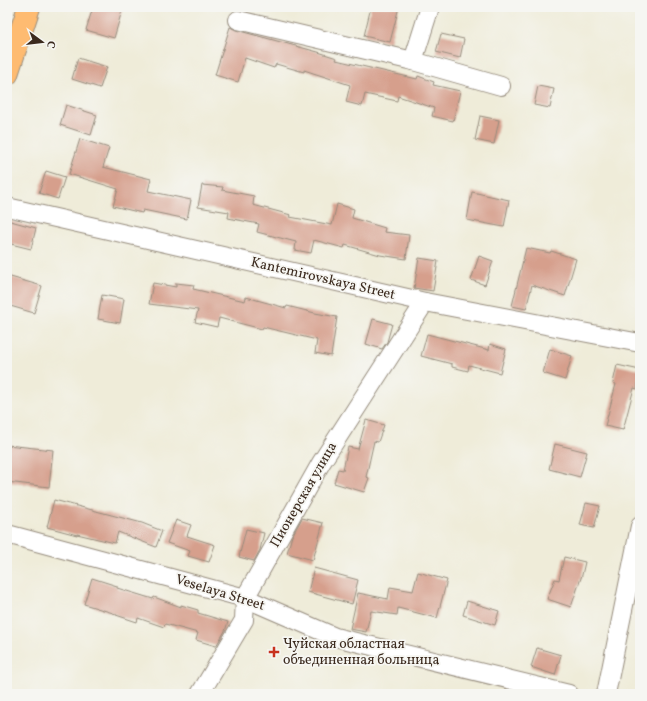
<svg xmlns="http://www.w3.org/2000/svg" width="647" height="701" viewBox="0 0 647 701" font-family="Vollkorn,serif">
<rect width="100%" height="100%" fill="#f6f6f2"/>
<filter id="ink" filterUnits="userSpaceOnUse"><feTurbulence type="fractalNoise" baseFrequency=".025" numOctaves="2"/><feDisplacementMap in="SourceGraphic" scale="8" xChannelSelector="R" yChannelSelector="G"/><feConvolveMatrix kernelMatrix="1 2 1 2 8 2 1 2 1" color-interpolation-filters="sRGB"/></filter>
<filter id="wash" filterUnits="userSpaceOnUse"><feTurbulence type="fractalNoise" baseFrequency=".012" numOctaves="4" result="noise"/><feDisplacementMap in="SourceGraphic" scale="16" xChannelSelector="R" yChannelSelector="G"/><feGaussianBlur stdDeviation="0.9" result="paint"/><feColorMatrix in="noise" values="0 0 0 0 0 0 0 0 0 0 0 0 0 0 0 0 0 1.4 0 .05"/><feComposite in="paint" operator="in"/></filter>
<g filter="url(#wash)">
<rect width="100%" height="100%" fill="#efecd9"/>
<g id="blocks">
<!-- building -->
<g fill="#d69f8c">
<path d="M93,7H123L114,38L86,30Z"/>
<path d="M371,7H399L390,42L364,36Z"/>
<path d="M230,27L236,30L318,52L337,58L336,60L417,79L418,76L434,82L433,85L460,91L453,121L432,116L434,108L398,96L397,101L365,94L362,106L346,102L350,85L304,70V72L276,64L274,68L245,58L238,82L215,75Z"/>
<path d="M441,34L464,39L460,58L436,52Z"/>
<path d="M78,58L107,67L100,88L72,79Z"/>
<path d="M538,86L554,89L550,108L534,105Z"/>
<path d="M66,105L97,115L91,135L60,125Z"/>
<path d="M480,116L499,120L494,144L475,140Z"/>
<path d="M80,139L109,148L103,167L151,179L148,191L191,200L187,219L143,210L142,213L113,206L118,189L69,174Z"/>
<path d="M46,171L65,177L58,199L39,193Z"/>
<path d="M202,185L223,187L222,190L254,196L253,205L291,215L290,217L332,225L337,204L354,209L352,218L385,228L384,232L409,235L406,259L380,255L345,245L344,248L314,240L311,253L295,250L296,242L257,232L259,224L228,218L229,212L198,207Z"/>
<path d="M472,192L509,200L504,227L467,220Z"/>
<path d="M7,220L36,228L31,249L7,243Z"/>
<path d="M526,248L550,253L551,251L576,259L565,296L532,285L526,309L512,306Z"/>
<path d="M479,256L493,261L485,285L471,280Z"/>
<path d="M419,258L438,261L433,291L414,288Z"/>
<path d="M7,276L42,286L34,313L7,305Z"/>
<path d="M153,283L176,287V283L194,285L193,289L245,301L246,297L286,308L287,306L315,313L337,317L331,356L315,353L317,340L263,327L262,329L219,318L217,327L195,322L198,310L149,304Z"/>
<path d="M102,295L124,299L120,323L98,319Z"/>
<path d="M373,319L392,324L387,342L382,349L366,344Z"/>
<path d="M427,334L489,350L490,344L506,349L500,373L469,365L468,371L452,367V364L421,356Z"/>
<path d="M550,349L572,356L565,380L543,373Z"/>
<path d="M617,365L640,370L637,389L634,388L623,430L605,426L616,384L613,383Z"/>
<path d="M366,420L384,425L378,442L374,441L366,477L369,478L364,492L334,483L338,469L343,470L348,447L358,449Z"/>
<path d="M555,444L587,452L580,477L549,469Z"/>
<path d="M7,445L53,450L49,487L7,482Z"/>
<path d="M54,500L142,523L162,531L156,547L118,532L115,543L77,534V535L47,527Z"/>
<path d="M586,503L600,506L594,528L580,525Z"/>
<path d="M302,518L323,523L313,560L287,553L292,536Z"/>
<path d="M176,520L191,525L187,536L215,545L209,562L188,556L190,551L167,543Z"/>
<path d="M246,529L264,533L260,550L254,561L239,557Z"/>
<path d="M564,557L585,562L582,575L571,607L547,599L555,579L559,580Z"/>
<path d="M314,568L358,580L352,604L308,592Z"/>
<path d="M418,572L447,580L437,618L398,608L397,615L371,611L366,632L350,629L358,593L388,599L390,587L413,591Z"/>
<path d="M92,578L117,586V588L153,599L154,597L181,607V605L198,610V613L228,622L225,631L216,646L196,640L198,633L165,624L164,627L138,618L137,622L116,615V614L84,604Z"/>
<path d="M467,601L499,611L495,625L463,615Z"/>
<path d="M537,648L561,655L555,675L531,667Z"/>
</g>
</g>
</g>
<g filter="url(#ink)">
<use href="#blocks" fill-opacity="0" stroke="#958b7c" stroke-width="1"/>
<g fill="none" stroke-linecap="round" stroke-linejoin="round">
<!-- minor casing -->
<g stroke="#958b7c" stroke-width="20">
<g id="minor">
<path d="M238,20L413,61L501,86"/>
<path d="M413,61L430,7"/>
<path d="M7,207L425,302L640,343"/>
<path d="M7,534L245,598L335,637L569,694"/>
<path d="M200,694L244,620L245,598L321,463L425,302"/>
<path d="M606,694L640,526"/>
</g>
</g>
<!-- major casing -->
<g stroke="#958b7c" stroke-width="24">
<path id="major" d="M7,74L29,7"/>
</g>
<!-- minor -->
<use href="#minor" stroke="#fff" stroke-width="18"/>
<!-- major -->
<use href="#major" stroke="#febb71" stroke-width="22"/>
</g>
</g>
<!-- markers -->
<path fill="#c8321e" stroke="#f6f6f2" stroke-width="1.5" d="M272 646h4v4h4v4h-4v4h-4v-4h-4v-4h4z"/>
<g text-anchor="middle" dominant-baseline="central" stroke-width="3.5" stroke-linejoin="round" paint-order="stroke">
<!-- street labels -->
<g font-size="14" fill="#3b2a1e" stroke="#f6f6f2">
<text transform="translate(323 279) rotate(13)">Kantemirovskaya Street</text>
<text transform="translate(304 495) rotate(-60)">Пионерская улица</text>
<text transform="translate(220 593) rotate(17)">Veselaya Street</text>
</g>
<!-- poi labels -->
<g font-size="14" fill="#3b2a1e" stroke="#f6f6f2" text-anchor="start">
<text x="283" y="644">Чуйская областная<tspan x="283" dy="16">объединенная больница</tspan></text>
</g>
</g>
<!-- margin -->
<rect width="647" height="701" fill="none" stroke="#f6f6f2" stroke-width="24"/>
<!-- north arrow -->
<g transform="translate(42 42) rotate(105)" stroke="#f6f6f2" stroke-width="3" paint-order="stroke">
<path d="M0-3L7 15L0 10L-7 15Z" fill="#3b2a1e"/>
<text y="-6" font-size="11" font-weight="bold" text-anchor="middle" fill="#3b2a1e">С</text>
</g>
</svg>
